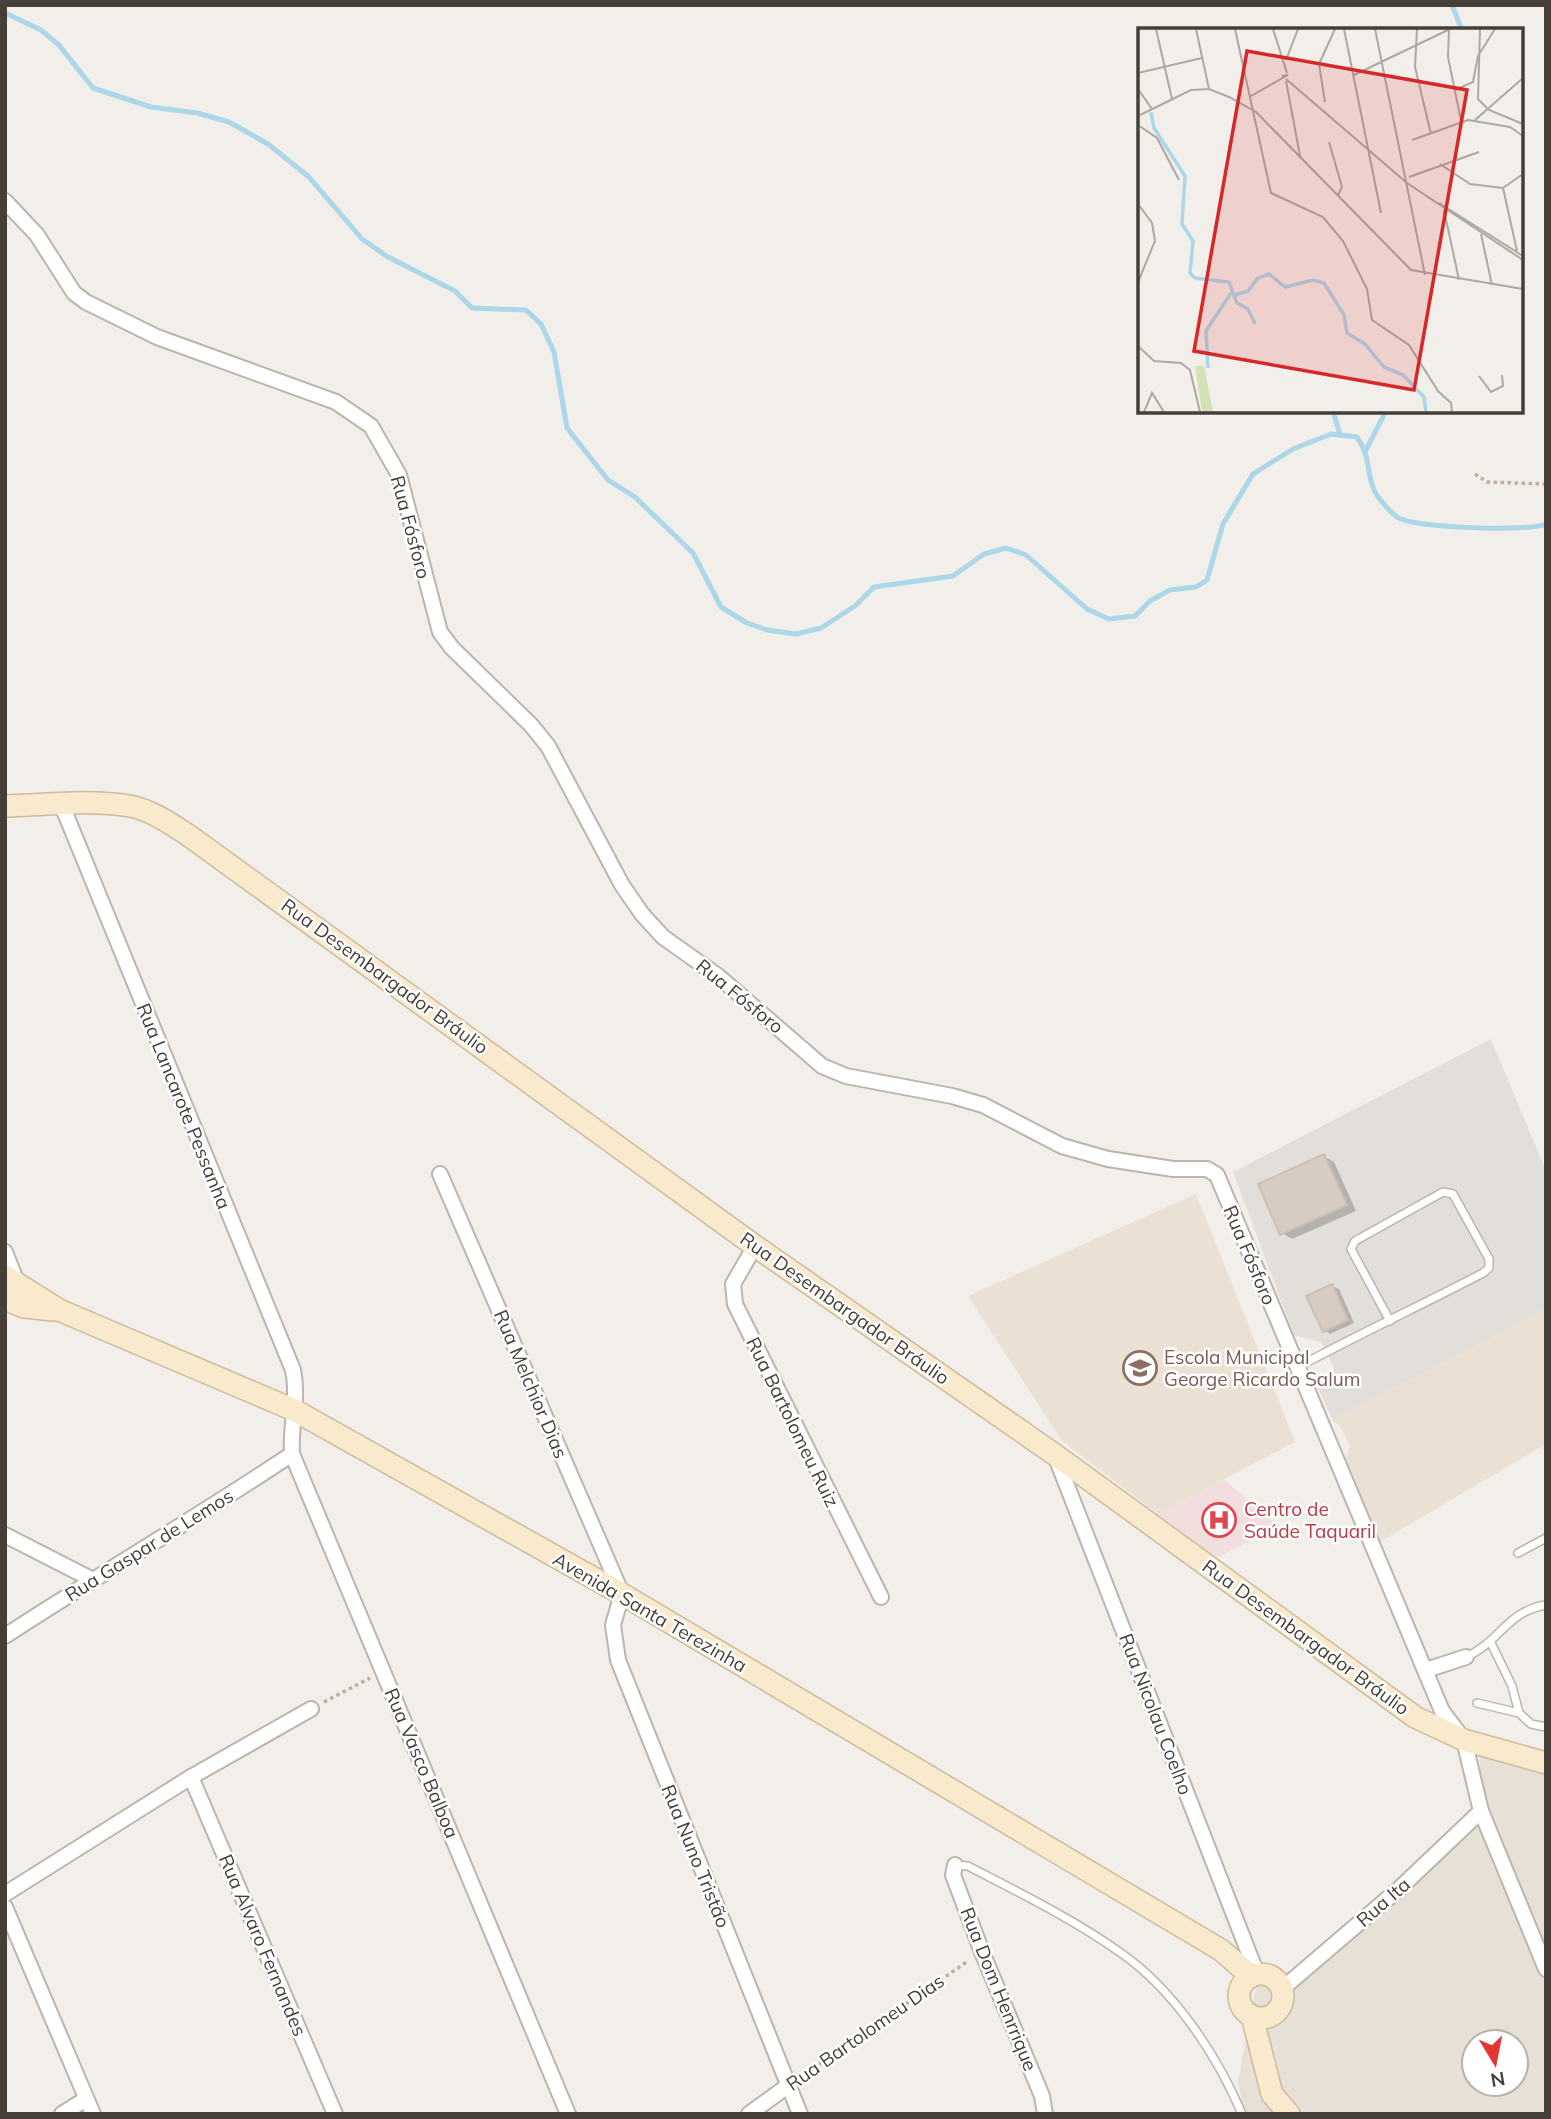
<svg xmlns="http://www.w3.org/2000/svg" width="1551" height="2119" viewBox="0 0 1551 2119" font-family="Mulish,sans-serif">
<rect width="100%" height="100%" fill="#f2eee9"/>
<!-- residential -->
<path fill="#e6e0d7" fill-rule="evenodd" d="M1479,1748L1546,1761V2114H1244L1238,2081L1257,1982L1308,1970L1482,1804ZM1474,2042H1516V2084H1474Z"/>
<!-- industrial -->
<path fill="#e2deda" d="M1491,1039L1546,1171V1309L1333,1420L1318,1388L1334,1368L1321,1342L1294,1335L1233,1172Z"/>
<!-- education -->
<g fill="#eae1d4">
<path d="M1196,1194L1295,1442L1158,1514L1062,1441L968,1296Z"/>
<path d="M1546,1309V1444L1378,1543L1344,1464L1350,1447L1342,1429L1333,1420Z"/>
</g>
<!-- medical -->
<path fill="#f2dede" d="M1224,1480L1280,1526L1212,1560L1158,1514Z"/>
<!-- shadow -->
<g fill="#0003">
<path d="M1324,1156L1334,1162L1356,1211L1292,1239L1282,1233Z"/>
<path d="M1332,1286L1339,1289L1354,1323L1330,1334L1324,1330Z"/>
</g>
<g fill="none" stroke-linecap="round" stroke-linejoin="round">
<!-- stream -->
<g stroke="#acd6e9" stroke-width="5">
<path d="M1452,5L1462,30"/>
<path d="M5,13L41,30L59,45L93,88L151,107L197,113L229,122L268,144L309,177L362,239L388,257L455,291L472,308L526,310L541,324L554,352L567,428L608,480L635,497L693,553L721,607L747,623L767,630L796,634L821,628L855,606L874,587L953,576L984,554L1006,548L1026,555L1087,609L1109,619L1135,616L1150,601L1170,590L1196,587L1207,580L1223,524L1253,474L1293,449L1331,434L1357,437C1373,460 1365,478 1378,497C1383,503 1390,512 1397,517C1413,528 1528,532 1546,524"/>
<path d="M1333,411L1340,435"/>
<path d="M1366,450L1386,411"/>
</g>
</g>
<!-- building -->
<g fill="#d6ccc2" stroke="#cdc0b3" stroke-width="2">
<path d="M1324,1154L1347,1205L1280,1235L1258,1184Z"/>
<path d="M1332,1284L1348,1320L1323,1332L1306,1296Z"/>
</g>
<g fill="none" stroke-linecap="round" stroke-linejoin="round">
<!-- lane casing -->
<g stroke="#bdb5ac" stroke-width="10">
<g id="lane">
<path d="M1298,1367C1359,1334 1422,1305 1483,1273L1489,1268V1259L1453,1194L1443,1192L1355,1241L1351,1249L1390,1321"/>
<path d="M1518,1553L1546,1538"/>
<path d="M1491,1643L1512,1686L1519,1713L1531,1724L1546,1727"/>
<path d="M1466,1657C1500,1642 1507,1611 1546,1605"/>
<path d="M1477,1703L1519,1713"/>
<path d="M955,1865L968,1866C1020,1893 1073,1919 1121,1953C1174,1990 1217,2055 1242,2114"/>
</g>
</g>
<!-- street casing -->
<g stroke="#bdb5ac" stroke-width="18">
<g id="street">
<path d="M5,201L37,235L74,293L86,302L157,337L336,402L371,426L399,475L440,632L452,648L531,725L548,746L622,885L642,914L663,937L718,976L822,1066L846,1076L952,1096L983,1105L1062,1146L1108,1159L1173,1169H1207L1217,1175L1442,1711L1464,1740L1481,1811L1546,1969"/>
<path d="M61,803L293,1370C299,1398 290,1425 292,1454L568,2114"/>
<path d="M440,1174L622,1594L613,1625L618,1660L800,2114"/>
<path d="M755,1246L733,1284L735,1304L881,1597"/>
<path d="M5,1252L18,1285"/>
<path d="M1055,1455L1257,1974"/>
<path d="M5,1535L91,1579"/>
<path d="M5,1636C100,1574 198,1517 292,1454"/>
<path d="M1426,1670L1466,1657"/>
<path d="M191,1777L335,2114"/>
<path d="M955,1865L953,1875L982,1952L1042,2096L1045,2114"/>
<path d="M5,1894L191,1777L311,1709"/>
<path d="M5,1907L93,2114"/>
<path d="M1282,1989L1400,1888L1481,1811"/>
<path d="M62,2114L86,2099"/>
<path d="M749,2114L789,2085"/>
</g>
</g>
<!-- secondary casing -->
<g stroke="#cdbb9d" stroke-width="24">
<g id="secondary">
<path d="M5,806C46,805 90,799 130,806C151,810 171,824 188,835L755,1246L1054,1454L1415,1717L1464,1740L1546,1763"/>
<path d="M5,1276L59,1310L294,1410L622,1594L1221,1950L1251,1976"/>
<path d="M5,1299L24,1307L54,1310"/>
<circle cx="1261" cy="1996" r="22"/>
<path d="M1252,2016L1272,2094L1289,2114"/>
</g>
</g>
<!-- path -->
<g stroke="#bdaf9f" stroke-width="3.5" stroke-dasharray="3.5 3.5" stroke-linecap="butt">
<path d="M1475,474L1487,482L1546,484"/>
<path d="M324,1702L370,1678"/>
<path d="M802,2076L968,1961"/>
</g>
<!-- lane -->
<use href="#lane" stroke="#fff" stroke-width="7"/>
<!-- street -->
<use href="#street" stroke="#fff" stroke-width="14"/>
<!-- secondary -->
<use href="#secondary" stroke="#f9e9cd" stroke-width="21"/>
</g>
<!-- icons -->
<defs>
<g id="school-ring" transform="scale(1.75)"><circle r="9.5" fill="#fff" stroke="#8d6e63" stroke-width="1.5"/><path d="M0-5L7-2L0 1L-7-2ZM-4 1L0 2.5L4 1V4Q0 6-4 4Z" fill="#8d6e63"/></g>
<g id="hospital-ring" transform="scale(1.75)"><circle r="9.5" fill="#fff" stroke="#e0444e" stroke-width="1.5"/><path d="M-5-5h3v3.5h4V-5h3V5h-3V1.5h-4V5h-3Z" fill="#e0444e"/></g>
</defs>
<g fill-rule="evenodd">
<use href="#school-ring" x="1140" y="1368"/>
<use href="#hospital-ring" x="1219" y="1520"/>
</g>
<g text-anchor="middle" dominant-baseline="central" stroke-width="5" stroke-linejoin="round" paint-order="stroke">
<!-- street labels -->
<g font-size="19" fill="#453f38" stroke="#fff">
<text transform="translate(411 527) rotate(75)">Rua Fósforo</text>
<text transform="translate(385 976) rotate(36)">Rua Desembargador Bráulio</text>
<text transform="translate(740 996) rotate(39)">Rua Fósforo</text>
<text transform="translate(184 1106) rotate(68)">Rua Lancarote Pessanha</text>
<text transform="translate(1250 1255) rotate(67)">Rua Fósforo</text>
<text transform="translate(845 1308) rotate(35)">Rua Desembargador Bráulio</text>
<text transform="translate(531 1384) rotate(67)">Rua Melchior Dias</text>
<text transform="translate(793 1422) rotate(64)">Rua Bartolomeu Ruiz</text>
<text transform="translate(149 1545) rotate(-32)">Rua Gaspar de Lemos</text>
<text transform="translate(650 1612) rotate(30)">Avenida Santa Terezinha</text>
<text transform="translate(1306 1637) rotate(36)">Rua Desembargador Bráulio</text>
<text transform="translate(1156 1714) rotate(69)">Rua Nicolau Coelho</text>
<text transform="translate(422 1763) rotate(67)">Rua Vasco Balboa</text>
<text transform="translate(696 1856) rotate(68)">Rua Nuno Tristão</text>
<text transform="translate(1383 1902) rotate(-41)">Rua Ita</text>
<text transform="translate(263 1945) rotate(67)">Rua Alvaro Fernandes</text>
<text transform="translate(999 1989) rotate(68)">Rua Dom Henrrique</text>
<text transform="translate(865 2032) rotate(-35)">Rua Bartolomeu Dias</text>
</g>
<!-- education labels -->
<g font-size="19" fill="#785e54" stroke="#fff" text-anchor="start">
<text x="1164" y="1357">Escola Municipal<tspan x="1164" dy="22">George Ricardo Salum</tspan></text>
</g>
<!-- health labels -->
<g font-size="19" fill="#be3a42" stroke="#fff" text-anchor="start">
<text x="1244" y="1509">Centro de<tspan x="1244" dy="22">Saúde Taquaril</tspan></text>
</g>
</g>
<!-- overview -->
<g transform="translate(1138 28)">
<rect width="385" height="385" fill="#f2eee9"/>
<path d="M57,338H66L75,384H64Z" fill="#d3e2b6"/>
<path fill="none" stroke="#acd6e9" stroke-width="3.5" d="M13,84L16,100L47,148L44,196L55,213L52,245L57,250L91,254L99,275L110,281L117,296M97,267L110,263L120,250L131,246L147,259L175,252L186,255L206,287L209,305L227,316L246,339L265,347L286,369L288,384M70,340L68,303L93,265"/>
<path fill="none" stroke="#ada8a2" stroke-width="2" d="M18,1L34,71M58,1L71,61M97,1L133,165L185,189L205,213L229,261L234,292L271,317L300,363L313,375L314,384M135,1L149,45M206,1L243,185M237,1L287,247M279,1L277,39L293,106M342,1L340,71L351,82L385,96M311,2L310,29L323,93M148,32L160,1M0,45L64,30M216,47L312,1M148,51L269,155L385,232M148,53L162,128M0,61L14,81M317,62L335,54L340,28L357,1M111,69L150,47L144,48M187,74L181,36L197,1M0,88L53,62L71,61L91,69L118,84L273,242L385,261M337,92L385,50M0,97L19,110L41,152M274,112L330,92L372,99L385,108M191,114L204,159L200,167M302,136L332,156L365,160L385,146M271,149L341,124M365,160L379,223M301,175L385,228M0,176L14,195L17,213L0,254M306,182L321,252M343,206L354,257M0,318L16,333L43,335L52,342L62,384M341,348L353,364L365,358L364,347M6,384L14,365L26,384"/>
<path fill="#d62828" fill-opacity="0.15" stroke="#d62828" stroke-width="3.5" d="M109,23L329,62L276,362L56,323Z"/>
<rect width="385" height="385" fill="none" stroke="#453f38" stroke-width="3.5"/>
</g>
<!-- border -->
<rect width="1551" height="2119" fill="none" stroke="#453f38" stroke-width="14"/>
<!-- north arrow -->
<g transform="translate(1495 2063) rotate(170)"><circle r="33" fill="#ffffff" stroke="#b5b2af" stroke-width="2"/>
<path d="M0-5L12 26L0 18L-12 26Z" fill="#e33730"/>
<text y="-10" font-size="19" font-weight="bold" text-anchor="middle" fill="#453f38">N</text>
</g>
</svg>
